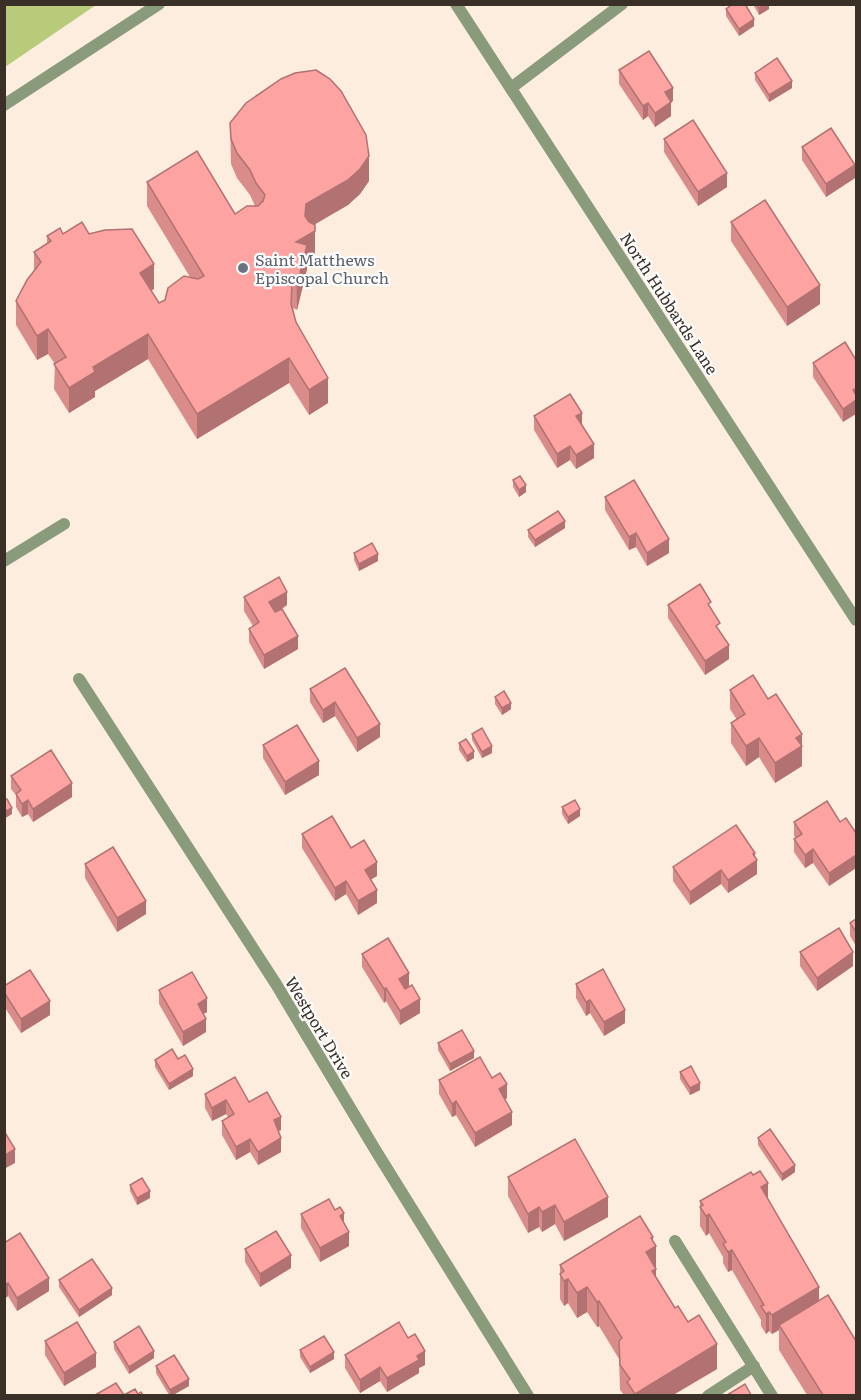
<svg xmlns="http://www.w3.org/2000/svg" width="861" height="1400" viewBox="0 0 861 1400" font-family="Literata,serif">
<rect width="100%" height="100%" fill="#fceddf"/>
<!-- forest -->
<path fill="#b8cb7a" d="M5,4H96V5L5,67Z"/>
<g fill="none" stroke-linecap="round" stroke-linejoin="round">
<!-- lane -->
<path stroke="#8a9b7c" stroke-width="12" d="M4,561L64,524"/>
<!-- street -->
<g stroke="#8a9b7c" stroke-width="12">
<path d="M456,4L856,620"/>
<path d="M511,88L622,4"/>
<path d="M4,105L159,4"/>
<path d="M79,679L276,984L376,1151L528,1396"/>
<path d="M675,1241L772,1396"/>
<path d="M708,1396L754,1366"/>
</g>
</g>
<!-- wall -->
<g fill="#da8c8a">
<path d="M753,4H769V9L759,15Z"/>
<path d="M726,9L754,26L739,36L726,16Z"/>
<path d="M619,70L673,101L671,102V116L655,127L648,116L643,120L619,84Z"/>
<path d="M755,73L792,88L769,102L755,80Z"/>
<path d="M230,123L369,181L360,194L348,205L314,225L315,255L307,260V269L297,310L293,308L296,322L328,403L309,415L289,383L197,439L148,359L95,391V397L69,413L54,389L55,364L48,354L37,360L16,325V301L34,271V252L47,244V236L63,234H89L154,289L151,290L159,303L165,300L190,277L147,206V182L235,214L255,206L250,195L237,178L231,164Z"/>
<path d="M664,139L727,187L698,206L664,152Z"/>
<path d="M802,147L855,178L826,197L802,160Z"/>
<path d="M731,222L820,304L787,326L731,241Z"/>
<path d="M856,360L843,422L813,377V363Z"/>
<path d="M534,416L582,426L594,458L576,469L570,460L557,468L534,430Z"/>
<path d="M513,480L526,492L519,497L513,487Z"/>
<path d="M605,497L669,553L647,566L636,547L629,550L605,510Z"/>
<path d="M565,528L535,547L528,537V530Z"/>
<path d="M354,553L378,561L359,571L354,560Z"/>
<path d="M244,597L287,605L282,609L298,649L264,669L249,642V629L253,626L244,611Z"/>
<path d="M668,605L711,610L729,659L705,675L668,618Z"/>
<path d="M345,668L380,737L357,752L335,716L323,723L310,702V689Z"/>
<path d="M730,690L768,699L802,746V766L775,783L759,757L746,766L731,743V723L737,720L730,709Z"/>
<path d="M495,697L511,709L502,715L495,704Z"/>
<path d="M472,734L492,753L482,758L472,740Z"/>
<path d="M459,743L474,758L467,762L459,750Z"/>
<path d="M263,745L319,775L285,795L263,758Z"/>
<path d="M11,776L72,797L33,822L28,814L22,817L16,807V795L11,789Z"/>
<path d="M562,807L580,816L568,824L562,814Z"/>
<path d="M794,822H840L856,833V868L829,886L813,863L805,868L794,852V839L796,838L794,836Z"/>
<path d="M302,834L351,848L377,876L371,879L377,903L358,915L346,894L335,901L302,848Z"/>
<path d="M755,858L757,874L728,893L721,884L690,905L673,881V867Z"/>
<path d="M85,864L146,914L117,932L85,878Z"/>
<path d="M856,919V946L850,936V923Z"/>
<path d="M800,952L853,966L817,991L800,966Z"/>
<path d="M362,954L409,986L420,1013L400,1025L386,1001L384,1003L362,967Z"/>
<path d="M576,984L625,1023L604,1036L590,1013L586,1016L576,998Z"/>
<path d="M4,986L50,1015L21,1033L4,1006Z"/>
<path d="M159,990L207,1012L203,1014L206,1032L183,1046L159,1004Z"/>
<path d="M438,1043L474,1058L450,1071L438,1050Z"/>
<path d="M178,1059L193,1076L169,1090L155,1067V1060Z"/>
<path d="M680,1072L700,1090L690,1095L680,1079Z"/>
<path d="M492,1078L507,1098L505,1099L512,1125L475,1147L456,1115L452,1117L439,1094V1080Z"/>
<path d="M205,1094L249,1102L281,1130L279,1131L281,1152L258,1165L250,1152L236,1160L222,1135V1121L228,1117L226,1114L212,1121L205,1108Z"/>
<path d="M758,1138L795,1172L782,1181L758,1145Z"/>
<path d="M508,1177L608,1217L564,1241L555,1224L542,1232L539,1227L528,1233L508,1196Z"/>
<path d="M130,1185L150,1198L137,1205L130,1191Z"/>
<path d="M768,1199L819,1300L856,1395H807L779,1350V1330L772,1334L769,1331L766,1334L761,1326V1320L732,1270L728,1272L723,1263V1257L709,1233L706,1236L700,1226V1201Z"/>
<path d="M335,1210L344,1222L349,1246L320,1262L301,1228V1214Z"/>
<path d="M653,1241L656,1246V1276L675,1308L717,1369L673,1395H624L620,1390L619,1359L599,1326L597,1327L587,1312L577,1318L568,1303L564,1306L560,1299V1265Z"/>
<path d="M4,1243L49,1291L17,1311L8,1296L4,1299Z"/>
<path d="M245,1249L291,1268L260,1287L245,1262Z"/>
<path d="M59,1280L112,1295L79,1317L59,1287Z"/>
<path d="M45,1341L96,1367L64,1386L45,1355Z"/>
<path d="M114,1342L154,1358L129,1374L114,1349Z"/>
<path d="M300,1350L334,1359L310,1373L300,1357Z"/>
<path d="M345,1355L425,1365L419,1368V1373L387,1392L380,1381L360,1393L345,1368Z"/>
<path d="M156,1366L189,1386L173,1395H169L156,1373Z"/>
</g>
<!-- shaded-wall -->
<g fill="#b17271">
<path d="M765,4H769V9L759,15V8Z"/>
<path d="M754,19V26L739,36V29Z"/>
<path d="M792,81V88L769,102V95Z"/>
<path d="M673,88V101L665,106V92Z"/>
<path d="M671,102V116L655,127V113Z"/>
<path d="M648,103V116L643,120V106Z"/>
<path d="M369,156V181L360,194L348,205L306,229L315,231V255L307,260V269L297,310L296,242L306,204Z"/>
<path d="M855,165V178L826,197V184Z"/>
<path d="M727,173V187L698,206V192Z"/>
<path d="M154,264V289L140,297V273Z"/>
<path d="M820,285V304L787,326V307Z"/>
<path d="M48,329V354L37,360V336Z"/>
<path d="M148,334V359L95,391V397L69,413V388L93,367Z"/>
<path d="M289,358V383L197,439V414Z"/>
<path d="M328,378V403L309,415V390Z"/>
<path d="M856,388V414L843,422V409L853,390Z"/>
<path d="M582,413V426L576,416Z"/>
<path d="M594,444V458L576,469V455Z"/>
<path d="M570,446V460L557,468V454Z"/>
<path d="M526,485V492L519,497V490Z"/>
<path d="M565,521V528L535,547V540Z"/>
<path d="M636,533V547L629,550V537Z"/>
<path d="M669,539V553L647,566V553Z"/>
<path d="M378,554V561L359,571V564Z"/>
<path d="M287,592V605L269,616V602Z"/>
<path d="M298,636V649L264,669V655Z"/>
<path d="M729,645V659L705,675V661Z"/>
<path d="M335,702V716L323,723V710Z"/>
<path d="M511,703V709L502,715V708Z"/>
<path d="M380,724V737L357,752V738Z"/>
<path d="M802,734V766L775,783V763L796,738Z"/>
<path d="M759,738V757L746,766V746Z"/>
<path d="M492,746V753L482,758V752Z"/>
<path d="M474,751V758L467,762V756Z"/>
<path d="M319,761V775L285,795V782Z"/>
<path d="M72,783V797L33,822V809Z"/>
<path d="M28,800V814L22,817V804Z"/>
<path d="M12,808V814L4,819V812Z"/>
<path d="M580,809V816L568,824V817Z"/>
<path d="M813,849V863L805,868V855Z"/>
<path d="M755,853V862L757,860V874L728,893V880Z"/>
<path d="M856,855V868L829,886V873Z"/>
<path d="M377,862V876L365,883V870Z"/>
<path d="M721,870V884L690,905V892Z"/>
<path d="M346,881V894L335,901V888Z"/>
<path d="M377,890V903L358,915V901Z"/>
<path d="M146,901V914L117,932V918Z"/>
<path d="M853,952V966L817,991V978Z"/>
<path d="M409,973V986L399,992V979Z"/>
<path d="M386,988V1001L384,1003V989Z"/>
<path d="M207,998V1012L198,1017V1004Z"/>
<path d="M420,999V1013L400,1025V1011Z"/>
<path d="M590,1000V1013L586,1016V1002Z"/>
<path d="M50,1001V1015L21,1033V1019Z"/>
<path d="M625,1010V1023L604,1036V1022Z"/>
<path d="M206,1019V1032L183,1046V1032Z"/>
<path d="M474,1051V1058L450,1071V1064Z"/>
<path d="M193,1069V1076L169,1090V1084Z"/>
<path d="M700,1083V1090L690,1095V1088Z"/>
<path d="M507,1084V1098L499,1103V1089Z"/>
<path d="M226,1100V1114L212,1121V1108Z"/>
<path d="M456,1101V1115L452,1117V1104Z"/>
<path d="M512,1112V1125L475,1147V1133Z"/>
<path d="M281,1117V1130L274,1133V1120Z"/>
<path d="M281,1138V1152L258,1165V1152Z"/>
<path d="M250,1139V1152L236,1160V1147Z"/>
<path d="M15,1149V1163L4,1169V1156Z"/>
<path d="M795,1165V1172L782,1181V1174Z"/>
<path d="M768,1183V1203L761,1187Z"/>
<path d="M150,1191V1198L137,1205V1198Z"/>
<path d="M608,1197V1217L564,1241V1222Z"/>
<path d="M555,1205V1224L542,1232V1212Z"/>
<path d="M539,1207V1227L528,1233V1214Z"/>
<path d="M344,1213V1227L340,1216Z"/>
<path d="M709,1214V1233L706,1236V1216Z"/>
<path d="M349,1232V1246L320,1262V1248Z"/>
<path d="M653,1237V1248L656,1246V1293L646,1252L651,1238Z"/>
<path d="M732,1250V1270L728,1272V1252Z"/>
<path d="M291,1255V1268L260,1287V1274Z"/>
<path d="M49,1278V1291L17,1311V1298Z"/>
<path d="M568,1279V1303L564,1306V1281Z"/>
<path d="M8,1283V1296L4,1299V1285Z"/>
<path d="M587,1287V1312L577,1318V1293Z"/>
<path d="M819,1287V1306L779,1325V1330L772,1334V1315Z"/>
<path d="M112,1288V1295L79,1317V1310Z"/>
<path d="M599,1301V1326L597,1327V1302Z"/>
<path d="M769,1312V1331L766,1334V1314Z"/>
<path d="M717,1344V1369L673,1395H635V1394Z"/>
<path d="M154,1351V1358L129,1374V1367Z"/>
<path d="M425,1351V1365L419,1368V1373L387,1392V1378L417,1356Z"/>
<path d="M334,1352V1359L310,1373V1367Z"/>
<path d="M96,1353V1367L64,1386V1373Z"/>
<path d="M380,1367V1381L360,1393V1380Z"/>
<path d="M189,1379V1386L173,1395H170V1390Z"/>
</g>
<!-- building -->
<g fill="#fda3a1" stroke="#b17271" stroke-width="1.5">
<path d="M733,4H745L754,19L739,29L726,9Z"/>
<path d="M757,4H765L759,8Z"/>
<path d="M649,51L673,88L665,92L671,102L655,113L648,103L643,106L619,70Z"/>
<path d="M777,58L792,81L769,95L755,73Z"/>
<path d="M316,70L330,79L341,91L366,135L369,156L360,169L348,180L306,204L305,216L309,222L315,225V231L296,242L307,245L297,285L292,283L291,304L296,322L328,378L309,390L289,358L197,414L148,334L93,367L95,372L69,388L54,364L66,357L48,329L37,336L16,301L27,280L41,262L34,252L51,241L47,236L60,228L63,234L82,222L89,234L105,230L132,229L154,264L140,273L159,303L165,300L168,288L184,276L198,279L204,276L147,182L197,151L235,214L247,206H258L263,201L265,195L256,183L250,170L237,153L231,139L230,123L246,103L281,79L295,73Z"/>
<path d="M693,120L727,173L698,192L664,139Z"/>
<path d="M831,128L855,165L826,184L802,147Z"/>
<path d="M765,200L820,285L787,307L731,222Z"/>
<path d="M845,342L856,360V388L853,390L856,395V400L843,409L813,363Z"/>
<path d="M570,394L582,413L576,416L594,444L576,455L570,446L557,454L534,416Z"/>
<path d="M520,476L526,485L519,490L513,480Z"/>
<path d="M634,480L669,539L647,553L636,533L629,537L605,497Z"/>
<path d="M558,511L565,521L535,540L528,530Z"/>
<path d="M372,543L378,554L359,564L354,553Z"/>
<path d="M279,577L287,592L269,602L275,612L282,609L298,636L264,655L249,629L259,622L244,597Z"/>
<path d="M700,584L711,602L708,604L720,623L716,626L729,645L705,661L668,605Z"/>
<path d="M345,668L380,724L357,738L335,702L323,710L310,689Z"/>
<path d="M753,675L768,699L776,694L802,734L796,738L802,746L775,763L759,738L746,746L731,723L745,714L730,690Z"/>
<path d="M504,691L511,703L502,708L495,697Z"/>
<path d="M297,725L319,761L285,782L263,745Z"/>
<path d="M482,728L492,746L482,752L472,734Z"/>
<path d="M466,739L474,751L467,756L459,743Z"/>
<path d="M51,750L72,783L33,809L28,800L22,804L16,794L21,790L11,776Z"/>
<path d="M7,799L12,808L4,812V800Z"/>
<path d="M575,800L580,809L568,817L562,807Z"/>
<path d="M827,801L840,822L846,818L856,833V855L829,873L813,849L805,855L794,839L802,834L794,822Z"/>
<path d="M332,816L351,848L364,840L377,862L365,870L377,890L358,901L346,881L335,888L302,834Z"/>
<path d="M736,825L755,853L753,854L757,860L728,880L721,870L690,892L673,867Z"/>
<path d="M113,847L146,901L117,918L85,864Z"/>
<path d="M856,919V932L850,923Z"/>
<path d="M839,928L853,952L817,978L800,952Z"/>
<path d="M388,938L409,973L399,979L405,989L412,985L420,999L400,1011L386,988L384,989L362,954Z"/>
<path d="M603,969L625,1010L604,1022L590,1000L586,1002L576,984Z"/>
<path d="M30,970L50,1001L21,1019L4,992V986Z"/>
<path d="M192,972L207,998L198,1004L206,1019L183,1032L159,990Z"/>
<path d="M462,1030L474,1051L450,1064L438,1043Z"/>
<path d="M172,1049L178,1059L185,1055L193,1069L169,1084L155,1060Z"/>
<path d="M480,1057L492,1078L500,1073L507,1084L499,1089L512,1112L475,1133L456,1101L452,1104L439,1080Z"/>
<path d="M691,1066L700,1083L690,1088L680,1072Z"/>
<path d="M235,1077L249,1102L267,1092L281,1117L274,1120L281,1138L258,1152L250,1139L236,1147L222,1121L234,1114L226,1100L212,1108L205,1094Z"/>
<path d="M770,1129L795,1165L782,1174L758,1138Z"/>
<path d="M4,1131L15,1149L4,1156Z"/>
<path d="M575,1139L608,1197L564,1222L555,1205L542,1212L539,1207L528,1214L508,1177Z"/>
<path d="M760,1171L768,1183L761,1187L819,1287L772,1315L769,1312L766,1314L761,1306L764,1305L732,1250L728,1252L723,1244L726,1242L709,1214L706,1216L700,1207L703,1205L700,1201L751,1172L753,1175Z"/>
<path d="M142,1178L150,1191L137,1198L130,1185Z"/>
<path d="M329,1199L335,1210L340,1207L344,1213L340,1216L349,1232L320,1248L301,1214Z"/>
<path d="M640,1216L653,1237L651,1238L656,1246L646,1252L656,1269L652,1271L675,1308L678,1306L688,1322L699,1315L717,1344L635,1394L627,1382L630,1379L620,1365L619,1341L622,1338L599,1301L597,1302L587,1287L577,1293L568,1279L564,1281L560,1274L564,1271L560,1265Z"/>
<path d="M276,1231L291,1255L260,1274L245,1249Z"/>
<path d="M20,1233L49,1278L17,1298L8,1283L4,1285V1243Z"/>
<path d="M92,1259L112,1288L79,1310L59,1280Z"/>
<path d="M828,1295L856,1341V1395H823L779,1325Z"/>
<path d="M77,1322L96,1353L64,1373L45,1341Z"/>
<path d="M399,1322L408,1338L415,1334L425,1351L417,1356L419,1360L387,1378L380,1367L360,1380L345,1355Z"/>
<path d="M139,1326L154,1351L129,1367L114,1342Z"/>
<path d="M324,1336L334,1352L310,1367L300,1350Z"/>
<path d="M174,1355L189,1379L170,1390L156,1366Z"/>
<path d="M116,1383L124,1395H95Z"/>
<path d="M745,1384L751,1395H727Z"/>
<path d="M135,1389L138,1394L141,1392L143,1395H124Z"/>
</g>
<!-- markers -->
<circle fill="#6b7280" stroke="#fdfdfd" stroke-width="2" cx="243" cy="268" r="6"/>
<g text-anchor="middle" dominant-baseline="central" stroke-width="4.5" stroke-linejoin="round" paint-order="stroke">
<!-- worship labels -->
<g font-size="16" fill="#5b616d" stroke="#fdfdfd" text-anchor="start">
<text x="255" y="259">Saint Matthews<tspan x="255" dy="18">Episcopal Church</tspan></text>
</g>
<!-- street labels -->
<g font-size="16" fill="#3a3027" stroke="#fdfdfd">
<text transform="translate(670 303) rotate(57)">North Hubbards Lane</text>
<text transform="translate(320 1027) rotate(59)">Westport Drive</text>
</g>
</g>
<!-- border -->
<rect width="861" height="1400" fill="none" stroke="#3a3027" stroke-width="12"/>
</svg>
